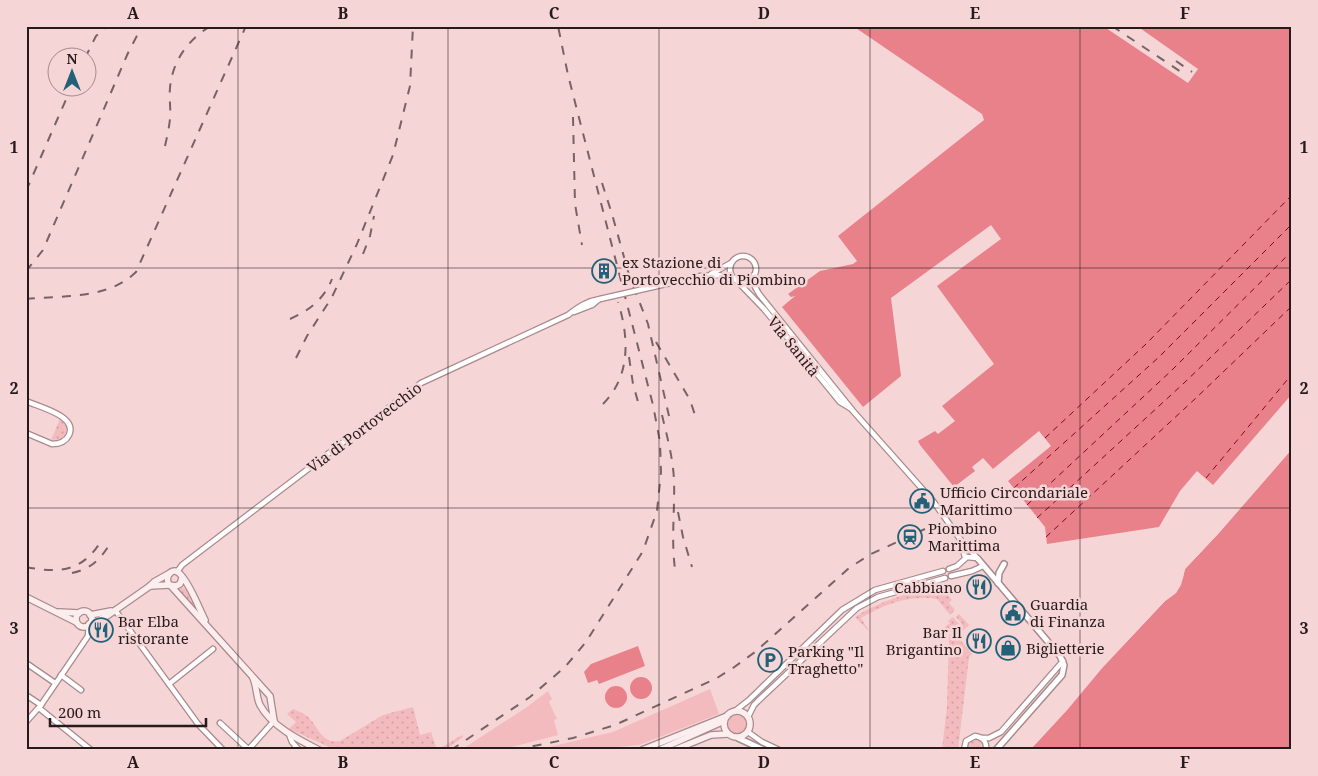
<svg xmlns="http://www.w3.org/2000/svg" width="1318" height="776" viewBox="0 0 1318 776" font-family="'Noto Serif',serif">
<defs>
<pattern id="grass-dots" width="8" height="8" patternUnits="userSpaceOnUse" patternTransform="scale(1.25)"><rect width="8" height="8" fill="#f4bbbe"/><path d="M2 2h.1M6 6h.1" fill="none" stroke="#d1a0a3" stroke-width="1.8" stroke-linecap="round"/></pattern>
</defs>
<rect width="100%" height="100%" fill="#f6d5d6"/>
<!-- grass -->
<g fill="url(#grass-dots)">
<path d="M60,419L66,425V433L61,439L51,440Z"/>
<path d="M939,585L952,600L949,603L955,610L950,615L937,599C911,594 883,605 861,618L869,631L855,617C881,600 909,593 939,585Z"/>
<path d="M181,587L187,589L199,611L197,612L179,592Z"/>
<path d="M959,614L969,625L957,636L972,654L969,657L958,750H942L947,706L949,636L962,624L956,617Z"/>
<path d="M953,617L959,624L949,633L944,628L950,623L948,621Z"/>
<path d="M413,707L420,735L431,732L437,750L462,735L463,737L445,750H336L289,729L296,722L287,714L293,709C298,711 303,713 307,716C319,727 321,744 340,741L383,715Z"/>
<path d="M972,739H975L981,742L982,750H967V744Z"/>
</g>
<!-- green -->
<g fill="#f4bbbe">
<path d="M710,689L719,714L639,745L585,750H536L613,732Z"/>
<path d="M548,691L552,699L549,702L557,719L554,720L558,735L500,750H461L527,707Z"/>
<circle cx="737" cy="724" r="9"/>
</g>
<!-- water -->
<g fill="#e9818a">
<path d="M853,26H1103L1188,83L1198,69L1137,26H1292V394L1213,485L1197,471L1180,491L1159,527L1047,544L1045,527L1008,481L1051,446L1039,431L993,469L983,458L972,467L975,471L954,487L920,445L918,441L935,431L938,434L955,421L942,406L994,364L937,286L1001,239L991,225L891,298L901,376L863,407L782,307L795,296L791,297L788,294L820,271L853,264L857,261L838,236L984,120L982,114Z"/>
<path d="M1292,449V750H1030L1067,710L1102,668L1165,601L1176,593L1183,578L1185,569L1218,534Z"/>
<path d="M638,646L645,666L599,684L597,680L588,683L584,672L591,664Z"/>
<circle cx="641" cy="688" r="11"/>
<circle cx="616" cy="697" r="11"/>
</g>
<!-- pier -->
<path fill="#f6d5d6" d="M1290,447H1292V449L1218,534L1185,569L1181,585L1176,593L1165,601L1102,668L1067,710L1030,750H1028L1101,666L1163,599L1174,591L1179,584L1183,567L1216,532Z"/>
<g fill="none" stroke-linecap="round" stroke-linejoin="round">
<!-- ferry -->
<g stroke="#87022a" stroke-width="1" stroke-dasharray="6 5" stroke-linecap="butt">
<path d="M1045,438L1146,344L1292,195"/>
<path d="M1206,478L1292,374"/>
<path d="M1014,488L1159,357L1292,224"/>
<path d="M1027,505L1171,371L1292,251"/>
<path d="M1037,518L1183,384L1292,279"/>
<path d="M1046,537L1196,398L1292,306"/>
</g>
<!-- minor casing -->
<g stroke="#a98a8c" stroke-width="7">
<g id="minor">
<circle cx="743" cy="269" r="13"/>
<path d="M711,274L731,263"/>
<path d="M754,275V285L759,294L853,411L933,501L960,539L978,559"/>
<path d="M701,276L718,275L734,278"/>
<path d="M736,280L764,309L840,402L850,408"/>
<path d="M574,312L592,305L598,300"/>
<path d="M26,401C39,407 78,416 69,435C66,441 60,444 52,444L26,433"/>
<path d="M960,540L965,557"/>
<path d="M949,569L957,566L967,557L977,558"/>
<path d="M177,572L182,565L421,383L568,315C578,307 587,301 600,299"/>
<path d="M951,576L972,571L983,566"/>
<path d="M115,610L198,724L223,750"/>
<path d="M26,663L55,683"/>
<path d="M61,675L81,690"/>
<path d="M169,684L213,649"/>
<path d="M26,695L41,705"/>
<path d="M39,708L91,750"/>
<path d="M735,711L749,700L842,610L875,590L943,571"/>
<path d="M748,717L754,705L758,701L857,608L878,597L945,578"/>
<path d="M26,722L41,705L88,636L89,624"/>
<path d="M220,723L248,749"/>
<path d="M748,732L762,742L779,750"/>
<path d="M289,734L292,742L299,750"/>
<path d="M981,738H989L1001,732L1063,661"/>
<path d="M248,750L274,721"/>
<path d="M964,750L966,741L975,736C983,737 987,742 986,750"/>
</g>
</g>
<!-- tertiary casing -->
<g stroke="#a98a8c" stroke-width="8">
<g id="tertiary">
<path d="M978,559L1060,656L1064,665L1062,675L996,750"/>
<path d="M998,583L999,573L1004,564"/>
<path d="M738,738L764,750"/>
</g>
</g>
<!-- secondary casing -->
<g stroke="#a98a8c" stroke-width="8">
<g id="secondary">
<path d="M182,578L180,584L176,586L169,585C164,576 173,566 180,574C190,584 198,606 205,620"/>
<path d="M150,586L169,585"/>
<path d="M171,586L270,696L274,721"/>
<path d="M26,597L76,622"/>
<circle cx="84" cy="619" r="8"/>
<path d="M59,612L79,613"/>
<path d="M90,615L111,611"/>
<path d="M89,624L107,616L150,586L154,582L170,573"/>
<path d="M253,678C257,687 256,697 260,705C271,726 299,740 319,750"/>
<circle cx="737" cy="724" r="13"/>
<path d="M642,750L727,716"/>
<path d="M659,750L724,721"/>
<path d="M674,750L711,735L728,734"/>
</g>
</g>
<!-- minor -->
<use href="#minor" stroke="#fff" stroke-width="4.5"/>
<!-- tertiary -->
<use href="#tertiary" stroke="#fff" stroke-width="5"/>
<!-- secondary -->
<use href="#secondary" stroke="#fceeee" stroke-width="5.5"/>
<!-- rail -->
<g stroke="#786364" stroke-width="2" stroke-dasharray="9 9" stroke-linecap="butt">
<path d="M1112,26L1181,72"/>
<path d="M85,58L96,36L108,26"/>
<path d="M1176,61L1192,72"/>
<path d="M573,117L575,204L582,245"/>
<path d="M165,146C167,137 169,128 170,119C171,109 169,99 170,88C172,62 188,39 211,26"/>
<path d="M602,183L612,214L629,275L648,324L669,416"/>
<path d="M26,191L71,88"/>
<path d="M363,254L370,236L374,216"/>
<path d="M26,271L43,250L128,53L142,26"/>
<path d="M26,299C64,295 107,300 136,272L246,26"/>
<path d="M290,319C310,310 324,299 332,279"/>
<path d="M656,342L690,400L697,421"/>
<path d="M629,357L633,384L640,409"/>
<path d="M296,358L307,336L332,297L357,244L393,155L410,86L413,26"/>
<path d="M603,404C631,376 629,337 618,302"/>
<path d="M662,415C667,436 673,458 674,480C675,510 671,539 675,569"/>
<path d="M678,512L683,537L692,567"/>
<path d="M26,567C61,574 84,571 103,538"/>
<path d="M72,573C91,569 101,559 111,542"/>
<path d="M451,750L530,697L565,667L586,642L643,551L657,511L661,472L660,442L653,405L568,75L558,26"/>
<path d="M515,750L573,738L615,725L717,678L733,668L755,652L849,568L871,554L925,529"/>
</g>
<!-- minor-bridge casing -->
<g stroke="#a98a8c" stroke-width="7" stroke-linecap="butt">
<path id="minor-bridge" d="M600,299L701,276"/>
</g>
<!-- minor-bridge -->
<use href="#minor-bridge" stroke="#fff" stroke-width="4.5"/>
</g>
<!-- grid -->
<path fill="none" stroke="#261a1a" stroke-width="1" stroke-opacity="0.55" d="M238,26V750M448,26V750M659,26V750M870,26V750M1080,26V750M26,268H1292M26,508H1292"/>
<!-- icons -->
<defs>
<g id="building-ring" transform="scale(1.25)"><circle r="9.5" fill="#f6d5d6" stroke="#226177" stroke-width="1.5"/><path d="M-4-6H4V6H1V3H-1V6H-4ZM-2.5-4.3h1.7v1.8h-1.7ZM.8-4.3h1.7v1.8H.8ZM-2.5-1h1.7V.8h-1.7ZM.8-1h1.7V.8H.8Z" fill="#226177"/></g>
<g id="civic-ring" transform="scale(1.25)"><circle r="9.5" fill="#f6d5d6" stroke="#226177" stroke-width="1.5"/><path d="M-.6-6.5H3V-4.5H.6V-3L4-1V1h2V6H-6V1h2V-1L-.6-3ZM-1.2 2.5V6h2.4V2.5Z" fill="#226177"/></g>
<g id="station-ring" transform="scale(1.25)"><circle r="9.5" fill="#f6d5d6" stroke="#226177" stroke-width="1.5"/><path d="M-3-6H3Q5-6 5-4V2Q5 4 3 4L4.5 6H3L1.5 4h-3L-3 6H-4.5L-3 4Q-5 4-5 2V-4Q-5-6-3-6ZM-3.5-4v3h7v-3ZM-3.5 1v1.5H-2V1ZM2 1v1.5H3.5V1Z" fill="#226177"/></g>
<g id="restaurant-ring" transform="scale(1.25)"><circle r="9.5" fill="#f6d5d6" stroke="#226177" stroke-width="1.5"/><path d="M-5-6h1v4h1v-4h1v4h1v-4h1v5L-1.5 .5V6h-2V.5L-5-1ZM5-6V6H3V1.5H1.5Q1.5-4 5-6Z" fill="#226177"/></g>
<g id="shop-ring" transform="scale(1.25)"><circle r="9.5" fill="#f6d5d6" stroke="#226177" stroke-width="1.5"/><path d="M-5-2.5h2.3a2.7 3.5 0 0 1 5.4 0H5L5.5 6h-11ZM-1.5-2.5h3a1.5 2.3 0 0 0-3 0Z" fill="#226177"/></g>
<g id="parking-ring" transform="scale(1.25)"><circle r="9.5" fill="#f6d5d6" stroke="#226177" stroke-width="1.5"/><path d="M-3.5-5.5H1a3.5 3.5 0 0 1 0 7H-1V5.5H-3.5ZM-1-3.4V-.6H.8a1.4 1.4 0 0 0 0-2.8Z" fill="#226177"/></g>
</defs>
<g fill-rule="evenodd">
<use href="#building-ring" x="604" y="271"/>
<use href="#civic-ring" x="922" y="501"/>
<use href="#station-ring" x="910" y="537"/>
<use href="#restaurant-ring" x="979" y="587"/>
<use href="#civic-ring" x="1013" y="613"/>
<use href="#restaurant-ring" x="101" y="630"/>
<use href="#restaurant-ring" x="979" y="641"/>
<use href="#shop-ring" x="1008" y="648"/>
<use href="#parking-ring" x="770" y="660"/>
</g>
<g text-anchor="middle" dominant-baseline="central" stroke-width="5" stroke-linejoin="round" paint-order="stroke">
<!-- poi labels -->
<g font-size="15" fill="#261a1a" stroke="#f6d5d6" text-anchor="start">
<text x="622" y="262">ex Stazione di<tspan x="622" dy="17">Portovecchio di Piombino</tspan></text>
<text x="940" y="492">Ufficio Circondariale<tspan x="940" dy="17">Marittimo</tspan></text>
<text x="928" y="528">Piombino<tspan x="928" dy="17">Marittima</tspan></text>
<text x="962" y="587" text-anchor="end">Cabbiano</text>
<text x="1030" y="604">Guardia<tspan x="1030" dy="17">di Finanza</tspan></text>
<text x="118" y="621">Bar Elba<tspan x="118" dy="17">ristorante</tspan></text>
<text x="962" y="632" text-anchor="end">Bar Il<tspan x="962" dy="17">Brigantino</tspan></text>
<text x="1026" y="648">Biglietterie</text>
<text x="788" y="651">Parking "Il<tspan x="788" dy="17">Traghetto"</tspan></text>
</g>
<!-- street labels -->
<g font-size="15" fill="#261a1a" stroke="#f6d5d6">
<text transform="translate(794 346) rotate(51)">Via Sanità</text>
<text transform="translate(364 427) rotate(-37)">Via di Portovecchio</text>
</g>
</g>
<!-- border -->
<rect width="1318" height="776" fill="none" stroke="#f6d5d6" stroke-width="55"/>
<!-- north arrow -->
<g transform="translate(72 72)"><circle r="24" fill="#f6d5d6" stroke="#a38a8b"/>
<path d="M0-4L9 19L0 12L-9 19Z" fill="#226177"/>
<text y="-8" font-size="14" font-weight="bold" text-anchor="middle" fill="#261a1a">N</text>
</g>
<!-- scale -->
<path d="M50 718v8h156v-8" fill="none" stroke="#261a1a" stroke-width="2.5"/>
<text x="58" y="718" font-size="15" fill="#261a1a" stroke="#f6d5d6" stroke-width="4" paint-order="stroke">200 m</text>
<rect x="28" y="28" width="1262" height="720" fill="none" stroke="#261a1a" stroke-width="2"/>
<g font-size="16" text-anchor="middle" font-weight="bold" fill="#261a1a">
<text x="133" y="19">A</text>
<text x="343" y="19">B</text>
<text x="554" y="19">C</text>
<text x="764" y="19">D</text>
<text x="975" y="19">E</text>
<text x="1185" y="19">F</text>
<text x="14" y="153">1</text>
<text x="1304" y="153">1</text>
<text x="14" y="394">2</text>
<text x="1304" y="394">2</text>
<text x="14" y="634">3</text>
<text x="1304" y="634">3</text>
<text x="133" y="768">A</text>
<text x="343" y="768">B</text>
<text x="554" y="768">C</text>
<text x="764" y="768">D</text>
<text x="975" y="768">E</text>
<text x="1185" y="768">F</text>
</g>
</svg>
